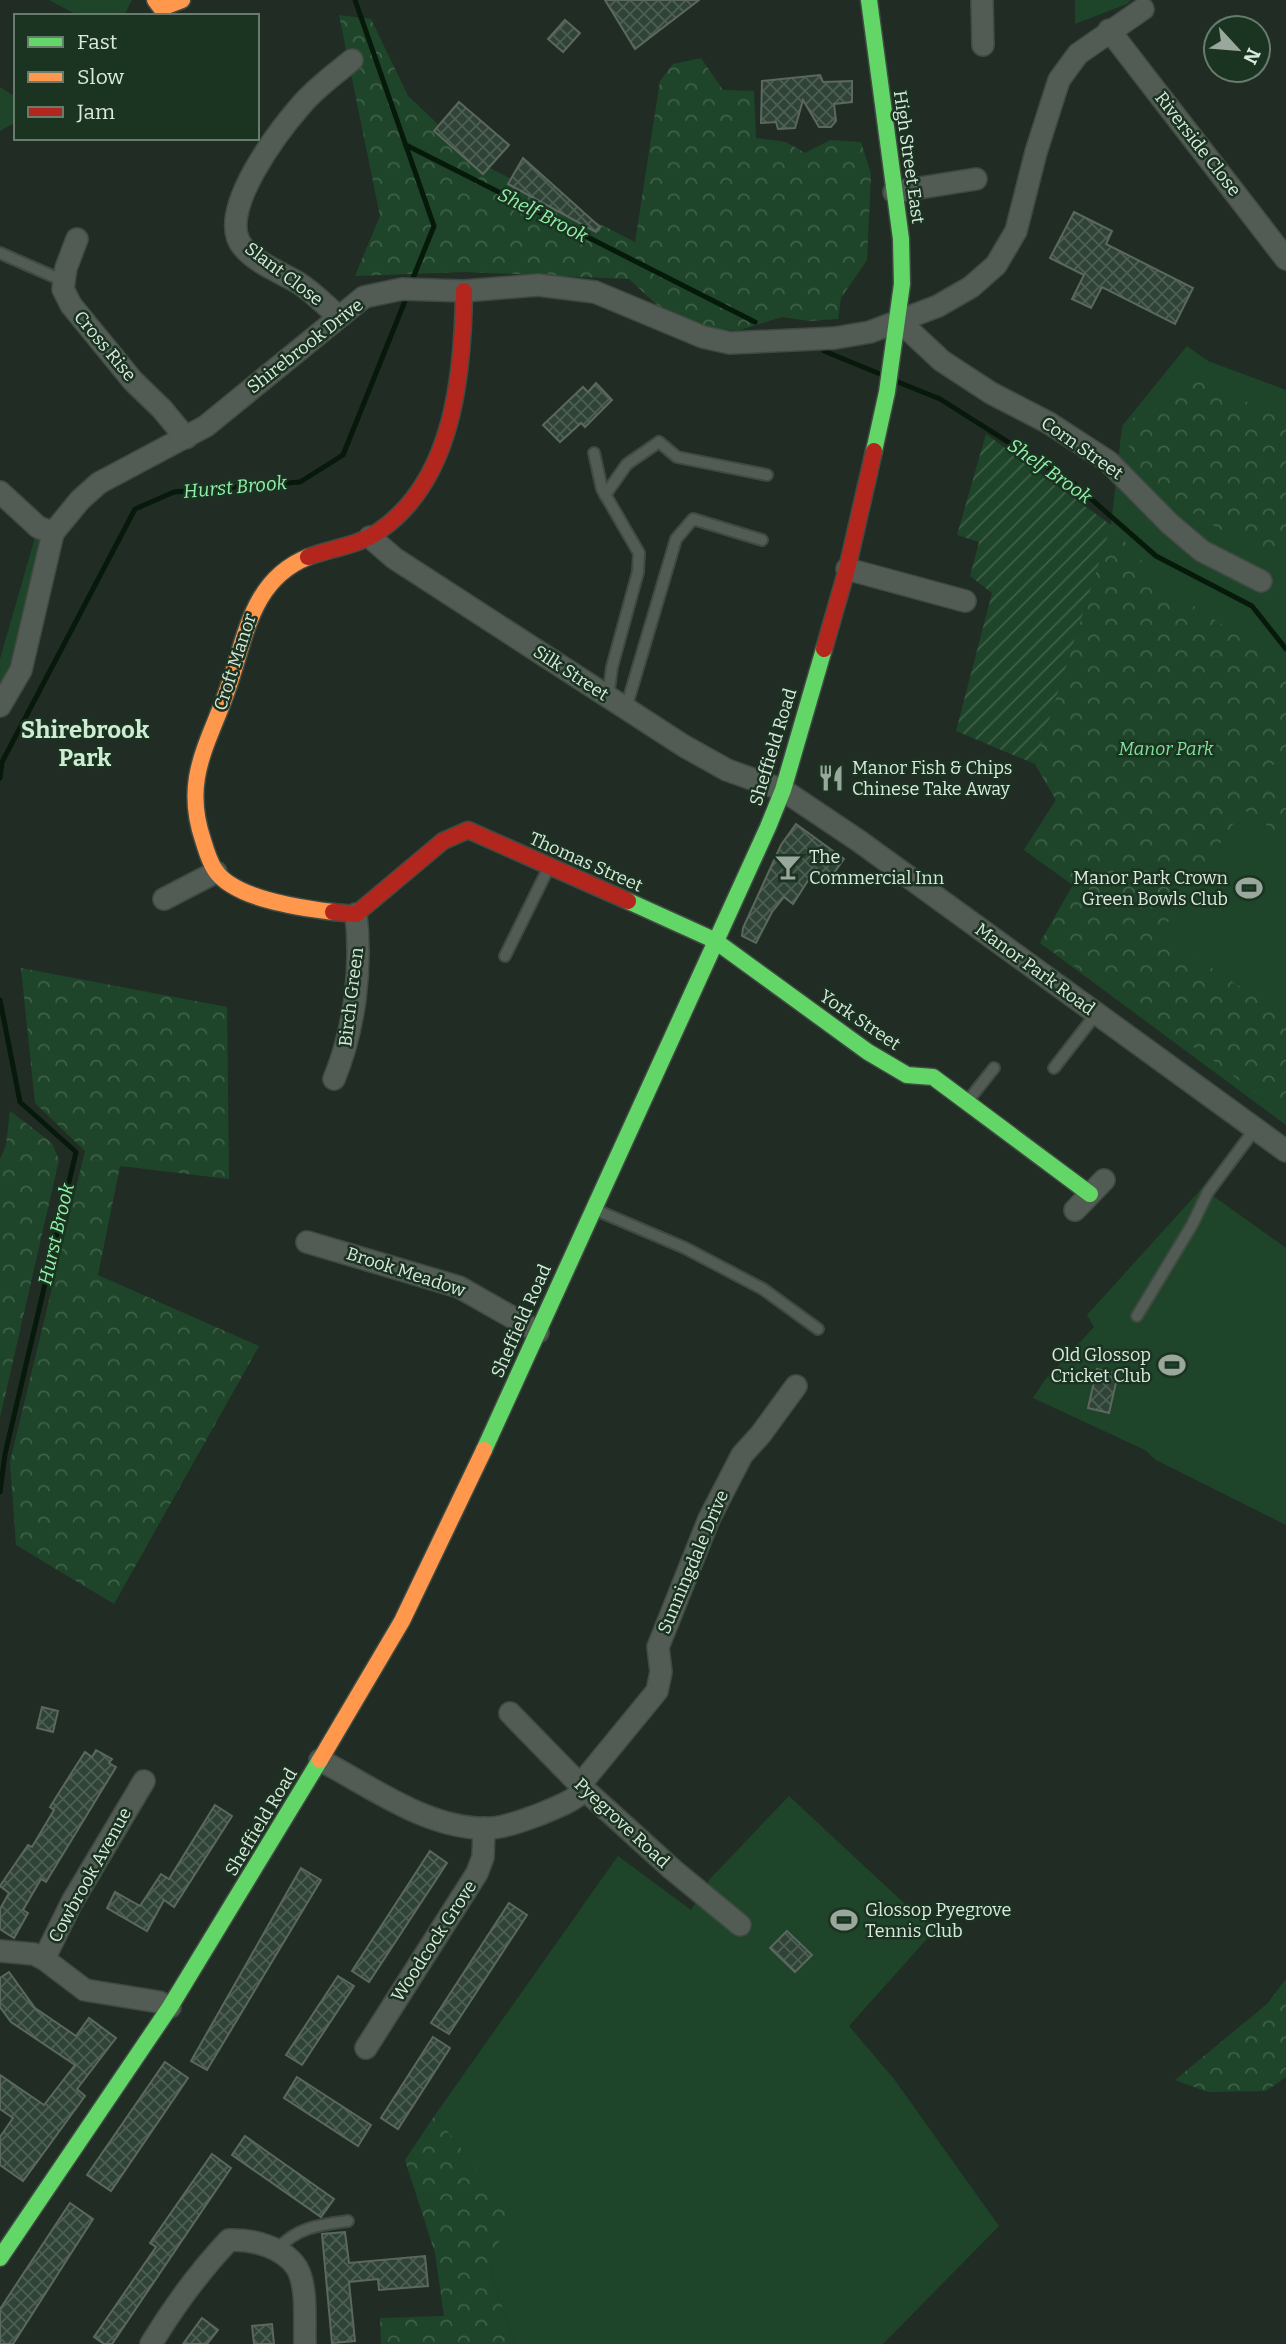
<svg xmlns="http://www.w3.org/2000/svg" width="1286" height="2344" viewBox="0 0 1286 2344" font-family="Bitter,serif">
<defs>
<pattern id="forest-crowns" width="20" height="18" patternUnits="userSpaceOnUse" patternTransform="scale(1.75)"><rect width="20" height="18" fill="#1e4529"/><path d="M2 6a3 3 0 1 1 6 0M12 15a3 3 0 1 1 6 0" fill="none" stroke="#3e6048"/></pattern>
<pattern id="garden-furrows" width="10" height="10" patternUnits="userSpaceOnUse" patternTransform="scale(1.75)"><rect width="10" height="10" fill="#1e4529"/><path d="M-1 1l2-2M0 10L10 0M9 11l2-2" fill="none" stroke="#3e6048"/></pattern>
<pattern id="building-cross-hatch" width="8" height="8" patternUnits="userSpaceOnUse" patternTransform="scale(1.75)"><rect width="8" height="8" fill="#2f4436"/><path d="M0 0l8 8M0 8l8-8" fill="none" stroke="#4d5f53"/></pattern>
</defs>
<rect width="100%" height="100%" fill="#212d24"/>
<!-- green -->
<g fill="#1e4529">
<path d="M49,0H132L124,16H79Z"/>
<path d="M1075,0H1131L1127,4L1075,24Z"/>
<path d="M0,87L16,97V122L0,131Z"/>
<path d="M1187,346L1208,361L1286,390V1125L1040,943L1073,885L1024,850L1056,800L1035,764L1111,525L1122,426Z"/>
<path d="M38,527L53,533L0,706V659Z"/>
<path d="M1202,1188L1286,1248V1525L1156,1460L1145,1450L1033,1398L1044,1381L1094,1327L1087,1315Z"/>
<path d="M789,1796L934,1931L849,2026L894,2079L999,2226L883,2344H515L491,2274L506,2208L435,2115L618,1856L691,1910L710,1879Z"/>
</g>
<!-- forest -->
<g fill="url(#forest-crowns)">
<path d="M339,15L371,19L408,96L478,162L635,242L660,81L673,64L701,58L723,90L754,91L756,138L786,142L805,153L830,140L861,142L871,174L867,260L841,298L838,319L809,321L782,317L737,331L692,326L657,305L629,279L465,272L355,276L380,216Z"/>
<path d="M1193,376L1286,421V552C1246,551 1162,500 1139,466C1131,455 1127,439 1122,426Z"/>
<path d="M1111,525L1164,587L1229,629L1286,673V758L1267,768L1276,795L1286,799V838L1243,809L1160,934L1286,1017V1117L1214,1061L1040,943L1073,885L1024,850L1056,800L1035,764Z"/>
<path d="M21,968L227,1007L229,1179L120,1166L98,1275L259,1346L114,1604L16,1545L10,1462L85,1151L35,1103Z"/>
<path d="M10,1111L52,1143L59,1160L0,1418V1159L6,1145Z"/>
<path d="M1286,1979V2077L1266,2091L1208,2092L1175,2080L1267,2004Z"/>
<path d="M435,2115L507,2208L491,2274L515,2344H381L380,2318L444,2316L435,2253L405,2160Z"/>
</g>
<!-- garden -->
<path fill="url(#garden-furrows)" d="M986,434L1111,525L1035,764L956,731L992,593L970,576L979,542L957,535Z"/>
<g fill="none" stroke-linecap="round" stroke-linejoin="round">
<!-- stream -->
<g stroke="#06190b" stroke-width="5">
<path d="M355,0L434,226L411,283"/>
<path d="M406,145L755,322"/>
<path d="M824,351L880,374"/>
<path d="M898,382L940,399L1073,483L1156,556L1252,606L1286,649"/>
<path d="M0,778L2,762L135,509L174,492L300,482L343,455L407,296"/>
<path d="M0,1000L20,1102L76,1152L5,1454L0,1492"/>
</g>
</g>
<!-- building -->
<g fill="url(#building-cross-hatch)" stroke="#5c675e" stroke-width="2">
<path d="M605,0H699L635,49Z"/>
<path d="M565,20L580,33L563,52L548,39Z"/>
<path d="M820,75L823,82L852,81V102L834,104L836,121L831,127H819L803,100L795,128L778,129L776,122L761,123L762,81Z"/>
<path d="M459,102L509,145L483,174L434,131Z"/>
<path d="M523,158L600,227L596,232L508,184Z"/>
<path d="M1074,212L1112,231L1106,244L1193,288L1175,324L1102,287L1091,308L1072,299L1084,275L1050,258Z"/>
<path d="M596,383L612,400L585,427L581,423L560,442L543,425L583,387L588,392Z"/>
<path d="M796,824L844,859L830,878L816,868L793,904L784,897L772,912L756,943L742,936L743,928L781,845Z"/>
<path d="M1097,1369L1118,1374L1109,1413L1088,1408Z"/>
<path d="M42,1707L58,1711L53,1732L37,1728Z"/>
<path d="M96,1750L112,1759L109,1763L116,1767L46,1882L41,1879L23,1910L28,1913L14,1938L0,1929V1909L9,1893L0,1886L28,1845L32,1847L54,1810L50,1807L74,1769L85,1752L92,1757Z"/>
<path d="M215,1805L232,1816L174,1907L164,1900L147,1931L107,1908L115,1892L140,1906L161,1874L169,1879Z"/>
<path d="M430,1851L447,1863L369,1982L352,1971Z"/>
<path d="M301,1868L321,1880L207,2070L191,2061Z"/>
<path d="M509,1903L527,1915L449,2034L431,2023Z"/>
<path d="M787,1931L812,1955L795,1972L770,1948Z"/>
<path d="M9,1972L35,2008L76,2036L89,2018L116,2038L77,2089L85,2096L23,2181L0,2165V2137L13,2118L0,2109V2075L44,2105L75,2065L11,2022L0,2007V1978Z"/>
<path d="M338,1976L354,1986L302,2065L286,2055Z"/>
<path d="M433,2037L450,2048L398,2129L381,2118Z"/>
<path d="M165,2062L188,2078L111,2191L87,2175Z"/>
<path d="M297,2077L371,2125L358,2146L284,2098Z"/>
<path d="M245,2136L334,2199L321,2217L232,2155Z"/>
<path d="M212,2154L231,2168L112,2344H104L94,2337L156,2247L150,2243Z"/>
<path d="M70,2203L93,2219L13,2344H0V2309Z"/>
<path d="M345,2232L349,2263L425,2256L428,2286L379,2290L378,2279L349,2282L355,2341L332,2343L322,2234Z"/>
<path d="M202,2318L218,2330L207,2344H183Z"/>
<path d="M272,2324L274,2344H254L252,2326Z"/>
</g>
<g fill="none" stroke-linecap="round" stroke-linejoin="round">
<!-- lane casing -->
<g stroke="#3f4a42" stroke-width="14">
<g id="lane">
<path d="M0,253L64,281"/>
<path d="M594,453L602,489L639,553L638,572L612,667L608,697"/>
<path d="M605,495L627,464L659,442L677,457L767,475"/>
<path d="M626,708L676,539L693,519L762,540"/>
<path d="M505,956L548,869"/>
<path d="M1054,1068L1096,1014"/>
<path d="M967,1102L994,1068"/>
<path d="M596,1210L685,1248L763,1289L818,1329"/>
<path d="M1137,1316L1192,1225L1208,1192L1255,1129"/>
<path d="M276,2250C298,2227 318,2225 348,2221"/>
</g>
</g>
<!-- street casing -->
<g stroke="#3f4a42" stroke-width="24">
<g id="street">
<path d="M982,0L983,45"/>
<path d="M1109,30L1286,259"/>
<path d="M894,192L976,179"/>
<path d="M77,239L66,268L63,289L71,305L133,381L162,409L186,438"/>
<path d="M338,316C325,305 312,291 297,282C280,272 256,263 243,247C214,214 280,129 303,103C317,87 335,74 352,60"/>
<path d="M898,320L942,361L991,393L1049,423L1109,462L1170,524L1202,551L1261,581"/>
<path d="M0,492L38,527L53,533"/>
<path d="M370,537L394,558L684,746L727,770L783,790L859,841L1286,1151"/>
<path d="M847,569L965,601"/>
<path d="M0,706L21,670L53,533L80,500L99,483L206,426L364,297L402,289L464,291L538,285L595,292L703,337L730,343L835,338L870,332L938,306L971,287L996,265L1016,231L1036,152L1059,80L1078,54L1143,9"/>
<path d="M164,899L216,872"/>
<path d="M334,1079C355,1028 362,968 356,914"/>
<path d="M1075,1210L1104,1180"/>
<path d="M307,1242L459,1287L538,1332"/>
<path d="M510,1713L585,1790L672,1869L740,1925"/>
<path d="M320,1760C372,1787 431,1832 492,1828C507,1827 524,1820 538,1815C555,1808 572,1802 585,1790"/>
<path d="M144,1781L72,1902L44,1959L85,1990L159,2002L170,2007"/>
<path d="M580,1785L657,1691L661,1672L658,1647L709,1519L742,1455L761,1434L796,1386"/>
<path d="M0,1951L34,1954L44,1959"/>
<path d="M366,2048L477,1873L483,1857L484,1828"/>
<path d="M151,2344C174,2306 198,2273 229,2240C252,2239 284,2247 297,2268C308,2288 304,2322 305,2344"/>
</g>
</g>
<!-- fast casing -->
<g stroke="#3f4a42" stroke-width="19">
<g id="fast">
<path d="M869,0L901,239L902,284L887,392L874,451"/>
<path d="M628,901L714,940L868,1052L907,1075L933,1077L1090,1194"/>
<path d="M484,1450L768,827L783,790L824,649"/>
<path d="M0,2258L170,2007L320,1760"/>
</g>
</g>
<!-- slow casing -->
<g stroke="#3f4a42" stroke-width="19">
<g id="slow">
<path d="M155,0L161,8L182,0"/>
<path d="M308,557C251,580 246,637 228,688C209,744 182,778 203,840C206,850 209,861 215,870C234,899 300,908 333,912"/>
<path d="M320,1760L402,1621L484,1450"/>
</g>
</g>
<!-- jam casing -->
<g stroke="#3f4a42" stroke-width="19">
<g id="jam">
<path d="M308,557C331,548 358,546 379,531C454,480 463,373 464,291"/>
<path d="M824,649L847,569L874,451"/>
<path d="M333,912L356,914L443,841L468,830L628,901"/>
</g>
</g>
<!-- lane -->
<use href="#lane" stroke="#525c54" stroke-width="10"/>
<!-- street -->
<use href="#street" stroke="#525c54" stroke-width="21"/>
<!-- fast -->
<use href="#fast" stroke="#63d668" stroke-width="16"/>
<!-- slow -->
<use href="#slow" stroke="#ff974d" stroke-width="16"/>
<!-- jam -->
<use href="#jam" stroke="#b3261e" stroke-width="16"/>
</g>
<!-- icons -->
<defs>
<g id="restaurant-bare" transform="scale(2.1)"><path d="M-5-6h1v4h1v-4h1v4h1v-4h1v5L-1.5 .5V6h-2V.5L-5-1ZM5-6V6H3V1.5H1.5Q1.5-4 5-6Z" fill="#99a79c" stroke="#1b3321" stroke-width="2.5" paint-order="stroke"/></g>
<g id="bar-bare" transform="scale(2.1)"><path d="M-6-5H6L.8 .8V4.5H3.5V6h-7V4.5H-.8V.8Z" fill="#99a79c" stroke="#1b3321" stroke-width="2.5" paint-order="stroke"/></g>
<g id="stadium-bare" transform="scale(2.1)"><path d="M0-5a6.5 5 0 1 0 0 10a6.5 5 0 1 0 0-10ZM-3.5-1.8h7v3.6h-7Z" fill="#99a79c" stroke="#1b3321" stroke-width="2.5" paint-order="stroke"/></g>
</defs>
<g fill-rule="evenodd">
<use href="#restaurant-bare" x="831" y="778"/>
<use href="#bar-bare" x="788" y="867"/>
<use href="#stadium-bare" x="1249" y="888"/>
<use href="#stadium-bare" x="1172" y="1365"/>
<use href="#stadium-bare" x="844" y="1920"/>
</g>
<g text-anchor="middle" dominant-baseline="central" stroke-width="5" stroke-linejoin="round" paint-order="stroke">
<!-- street labels -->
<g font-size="18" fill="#dae9dd" stroke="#1b3321">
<text transform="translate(1198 144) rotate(52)">Riverside Close</text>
<text transform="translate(909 157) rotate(82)">High Street East</text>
<text transform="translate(284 274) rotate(37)">Slant Close</text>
<text transform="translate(105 346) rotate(50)">Cross Rise</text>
<text transform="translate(305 346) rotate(-38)">Shirebrook Drive</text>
<text transform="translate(1082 448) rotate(35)">Corn Street</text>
<text transform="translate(235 662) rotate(-72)">Croft Manor</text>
<text transform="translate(571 673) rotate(33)">Silk Street</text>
<text transform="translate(773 747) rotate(-73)">Sheffield Road</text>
<text transform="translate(586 862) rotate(24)">Thomas Street</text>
<text transform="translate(1035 969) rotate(36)">Manor Park Road</text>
<text transform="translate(351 997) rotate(-83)">Birch Green</text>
<text transform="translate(860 1020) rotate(34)">York Street</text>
<text transform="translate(406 1272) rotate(18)">Brook Meadow</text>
<text transform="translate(521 1321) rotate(-66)">Sheffield Road</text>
<text transform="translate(693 1562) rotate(-67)">Sunningdale Drive</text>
<text transform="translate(261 1822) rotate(-59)">Sheffield Road</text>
<text transform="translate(622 1823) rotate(43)">Pyegrove Road</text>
<text transform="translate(90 1875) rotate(-61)">Cowbrook Avenue</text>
<text transform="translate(434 1941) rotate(-57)">Woodcock Grove</text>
</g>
<!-- park labels -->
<g font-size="18" font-style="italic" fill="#81e19b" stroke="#1b3321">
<text x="1166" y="749">Manor Park</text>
</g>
<!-- poi labels -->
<g font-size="18" fill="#dae9dd" stroke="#1b3321" text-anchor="start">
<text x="852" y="768">Manor Fish &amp; Chips<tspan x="852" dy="21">Chinese Take Away</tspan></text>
<text x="809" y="857">The<tspan x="809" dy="21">Commercial Inn</tspan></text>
<text x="1228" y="878" text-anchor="end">Manor Park Crown<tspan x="1228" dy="21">Green Bowls Club</tspan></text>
<text x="1151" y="1355" text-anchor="end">Old Glossop<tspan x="1151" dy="21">Cricket Club</tspan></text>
<text x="865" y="1910">Glossop Pyegrove<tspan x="865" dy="21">Tennis Club</tspan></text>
</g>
<!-- water labels -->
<g font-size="19" font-style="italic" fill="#92f1aa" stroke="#1b3321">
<text transform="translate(543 215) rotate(27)">Shelf Brook</text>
<text transform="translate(1050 471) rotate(35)">Shelf Brook</text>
<text transform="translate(235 487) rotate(-5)">Hurst Brook</text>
<text transform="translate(56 1234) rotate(-77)">Hurst Brook</text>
</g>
<!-- district labels -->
<g font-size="24" font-weight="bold" fill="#ceecd4" stroke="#1b3321">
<text x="85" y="730">Shirebrook<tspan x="85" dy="28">Park</tspan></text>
</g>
</g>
<!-- legend -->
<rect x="14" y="14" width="245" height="126" fill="#1b3321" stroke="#677c6c" stroke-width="2"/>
<rect x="28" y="37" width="35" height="10" fill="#63d668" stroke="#677c6c" stroke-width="2"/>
<text x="77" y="49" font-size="21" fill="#dae9dd">Fast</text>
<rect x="28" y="72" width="35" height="10" fill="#ff974d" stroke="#677c6c" stroke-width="2"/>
<text x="77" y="84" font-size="21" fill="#dae9dd">Slow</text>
<rect x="28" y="107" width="35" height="10" fill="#b3261e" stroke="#677c6c" stroke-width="2"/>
<text x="77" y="119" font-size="21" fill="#dae9dd">Jam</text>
<!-- north arrow -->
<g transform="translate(1237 49) rotate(116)"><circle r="33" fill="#1b3321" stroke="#677c6c" stroke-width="2"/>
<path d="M0-5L12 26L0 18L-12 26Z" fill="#99a79c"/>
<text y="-10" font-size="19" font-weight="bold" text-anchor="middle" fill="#dae9dd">N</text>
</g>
</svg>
